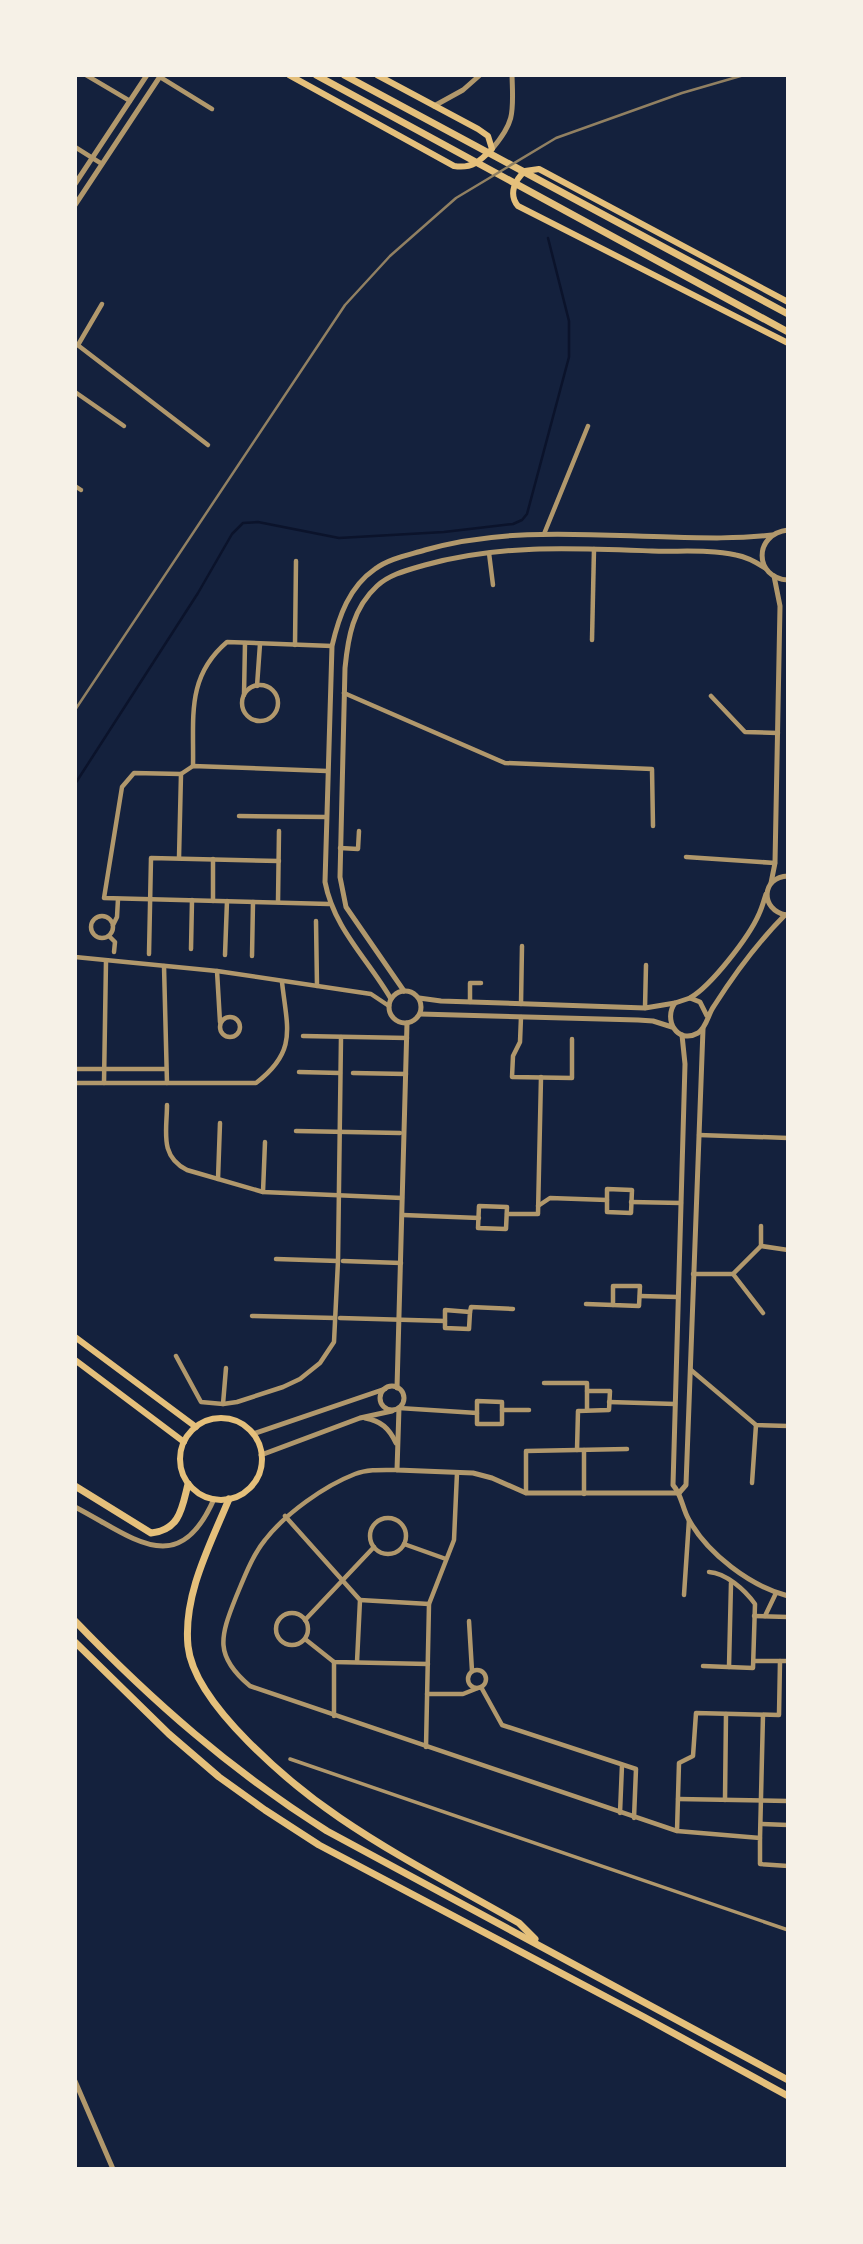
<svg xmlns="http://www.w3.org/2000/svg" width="863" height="2244" viewBox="0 0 863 2244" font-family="Roboto,sans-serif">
<rect width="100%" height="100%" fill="#14213d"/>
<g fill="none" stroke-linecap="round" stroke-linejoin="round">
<!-- stream -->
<path stroke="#0b132b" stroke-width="2.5" d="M75,784L198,593L232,534L243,523L258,522L339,538L444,532L513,524L522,520L527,514L569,357V321L548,238"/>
<!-- pedestrian -->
<path stroke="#b1986c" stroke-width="3.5" d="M290,1759L788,1930"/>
<!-- minor -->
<g stroke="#b1986c" stroke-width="4.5">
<path d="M86,75L130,101"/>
<path d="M160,77L212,109"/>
<path d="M75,147L102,164"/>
<path d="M75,343L208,445"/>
<path d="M78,345L102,304"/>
<path d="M75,392L124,426"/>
<path d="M75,486L81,490"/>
<path d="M544,534L588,426"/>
<path d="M489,553L493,585"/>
<path d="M592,640L594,549"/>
<path d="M295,645L296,561"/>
<circle cx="260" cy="703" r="18"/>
<path d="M257,686L260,644"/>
<path d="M344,693L505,763L652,769L653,826"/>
<path d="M244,695L245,643"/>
<path d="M711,696L745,732L778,733"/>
<path d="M193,766C194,717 186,677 227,642L332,646"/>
<path d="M181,774L134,773L122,787L104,898L329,904"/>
<path d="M181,774L193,766L327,771"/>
<path d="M239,816L326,817"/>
<path d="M340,848L358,849L359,831"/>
<path d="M686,857L775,863"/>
<path d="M179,858L181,774"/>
<path d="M213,901V859"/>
<path d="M278,902L279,831"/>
<circle cx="102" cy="927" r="11"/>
<path d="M316,921L317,986"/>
<path d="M113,925L117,917L118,899"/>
<path d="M109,936L115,942L114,952"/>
<path d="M191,949L192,900"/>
<path d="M149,954L151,858L279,861"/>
<path d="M225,955L227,901"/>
<path d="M252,956L253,902"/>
<path d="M75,957L217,971L371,994L389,1006"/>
<path d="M164,966L167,1083"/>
<path d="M217,971L220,1022"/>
<path d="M470,1002V983H481"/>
<path d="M521,1004L522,946"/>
<path d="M645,1008L646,965"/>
<circle cx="230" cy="1027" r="10"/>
<path d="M521,1017L520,1042L513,1056L512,1077L572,1078V1039"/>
<path d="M303,1036L407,1038"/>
<path d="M75,1069H166"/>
<path d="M299,1072L340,1073"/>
<path d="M353,1073L406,1074"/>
<path d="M75,1083H256C298,1051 287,1028 282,982"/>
<path d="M104,1083L106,961"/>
<path d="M167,1105C167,1131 159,1156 187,1170L263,1192L402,1198"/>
<path d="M296,1131L400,1133"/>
<path d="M699,1135L788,1138"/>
<path d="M218,1179L220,1123"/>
<path d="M607,1189L632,1190L631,1213L607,1212Z"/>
<path d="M263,1192L265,1142"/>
<path d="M631,1202L681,1203"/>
<path d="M479,1206L507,1207L506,1229L478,1228Z"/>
<path d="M538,1206L550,1198L607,1200"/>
<path d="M507,1214H538L541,1077"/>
<path d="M403,1215L479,1218"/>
<path d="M761,1246V1226"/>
<path d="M276,1259L338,1261"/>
<path d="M343,1261L401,1263"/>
<path d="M693,1274H733L761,1246L788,1250"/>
<path d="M733,1274L763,1313"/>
<path d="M613,1286H640L639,1306L613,1305Z"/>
<path d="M640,1296L678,1297"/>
<path d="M586,1304L613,1305"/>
<path d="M445,1310L470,1312L469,1329L445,1328Z"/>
<path d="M470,1312L471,1307L513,1309"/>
<path d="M252,1316L335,1318"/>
<path d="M340,1318L445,1321"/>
<path d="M176,1356L201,1402L223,1404L237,1402L283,1387L300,1379L320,1363L334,1342L338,1261L341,1037"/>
<path d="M691,1370L756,1425L788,1426"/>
<path d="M544,1383H587V1391"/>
<path d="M477,1401L502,1402V1424H477Z"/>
<path d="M609,1402L675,1404"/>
<path d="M223,1404L226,1368"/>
<path d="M399,1408L477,1413"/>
<path d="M502,1410H529"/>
<path d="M577,1450L578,1411L609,1410L610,1391H587V1410"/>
<path d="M584,1450V1494"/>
<path d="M397,1470C383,1470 368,1469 355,1474C324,1486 285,1514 265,1540C252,1556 244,1578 236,1597C220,1637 214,1656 250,1686L677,1831L760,1838V1864L788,1866"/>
<path d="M752,1483L756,1425"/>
<path d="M526,1493V1451L627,1449"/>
<path d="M285,1516L360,1600L357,1662"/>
<circle cx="388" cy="1536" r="18"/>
<path d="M404,1544L446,1559"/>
<path d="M684,1595L689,1520"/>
<path d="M360,1600L429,1604"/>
<circle cx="292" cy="1629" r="16"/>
<path d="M754,1616L788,1617"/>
<path d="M765,1616L776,1593"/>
<path d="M305,1620L374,1547"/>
<path d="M469,1621L472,1671"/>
<path d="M305,1639L334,1662L428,1664"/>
<path d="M754,1661H788"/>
<path d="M334,1662V1716"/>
<path d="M703,1666L753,1668L755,1604C745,1590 726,1573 709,1572"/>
<path d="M729,1667L731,1583"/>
<circle cx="477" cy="1679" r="9"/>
<path d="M481,1687L502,1725L636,1769L634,1818"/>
<path d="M427,1694H463L478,1688"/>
<path d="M426,1747L429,1604L454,1540L457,1473"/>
<path d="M678,1799L788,1801"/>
<path d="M725,1800L726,1714"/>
<path d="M620,1813L622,1765"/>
<path d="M761,1824L788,1825"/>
<path d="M677,1831L679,1763L693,1756L696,1713L779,1715L780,1661"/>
<path d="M760,1838L763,1715"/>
</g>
<!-- tertiary -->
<g stroke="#b1986c" stroke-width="5">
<path d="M434,106L463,90L480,75"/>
<path d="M492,149C516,121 513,111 512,75"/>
<path d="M75,184L147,75"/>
<path d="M75,205L161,75"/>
<path d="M788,530C753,534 754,578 788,580"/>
<path d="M771,883L775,863L780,606L774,576"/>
<path d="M786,915C760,910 761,877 788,876"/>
<circle cx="405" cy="1007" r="16"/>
<path d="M404,991L346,907L340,877L345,668C348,637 353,608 377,586C390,574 408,570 425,565C500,544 575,548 652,551C679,552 709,549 736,555C747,557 756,562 765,568"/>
<path d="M419,998L441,1001L645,1008L675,1003"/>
<path d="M690,998C711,986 749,937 759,914C762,908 764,900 766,894"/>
<path d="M391,999C368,959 334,929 325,882L332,646C339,616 349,587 375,569C390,558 409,555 425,550C505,527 589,535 670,537C704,538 738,539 772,535"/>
<path d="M420,1014L638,1020L653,1021L672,1027"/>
<path d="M707,1016L700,1002L690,998L675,1003C663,1019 677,1045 698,1033C707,1027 708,1014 714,1006C735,973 758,942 785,915"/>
<path d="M682,1035L685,1064L673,1485C682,1495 682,1508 689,1520C708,1554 750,1586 788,1596"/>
<circle cx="392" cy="1398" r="12"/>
<path d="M397,1388L407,1023"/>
<path d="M399,1408L397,1470L473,1473L492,1478L526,1493H679"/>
<path d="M365,1418C381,1421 389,1428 396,1443"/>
<path d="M253,1434L385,1389"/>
<path d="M261,1455L360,1418L392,1411"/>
<path d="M679,1493L686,1485L703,1029"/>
<path d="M75,1507C133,1537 178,1581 214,1499"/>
<path d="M75,2081L113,2169"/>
</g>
<!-- secondary -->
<g stroke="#e5c07b" stroke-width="6">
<path d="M289,75L454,166C472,169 480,161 492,149L488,136L478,129L377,75"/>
<path d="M788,302L539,169L525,171C515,180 508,194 518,206L788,343"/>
<path d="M75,1337L196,1427"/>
<path d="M75,1360L184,1442"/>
<circle cx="221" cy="1459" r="41"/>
</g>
<!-- primary -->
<g stroke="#e5c07b" stroke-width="7">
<path d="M316,75L788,332"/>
<path d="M344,75L788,314"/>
</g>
<!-- trunk -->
<g stroke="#e5c07b" stroke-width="7">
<path d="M75,1486L151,1533C180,1530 182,1508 188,1484"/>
<path d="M229,1499C210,1545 183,1595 188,1646C194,1705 293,1786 340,1818C397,1857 460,1889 519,1923L535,1939"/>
<path d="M75,1621C153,1702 232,1771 327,1831L788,2080"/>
<path d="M75,1642L169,1734L219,1777L265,1810L319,1845L644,2017L788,2096"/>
</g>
<!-- rail -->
<path stroke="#918062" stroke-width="2.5" d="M75,710L345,305L390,256L456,198L556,138L682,93L744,75"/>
</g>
<!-- border -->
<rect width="863" height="2244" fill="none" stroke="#f6f1e7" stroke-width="154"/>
</svg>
